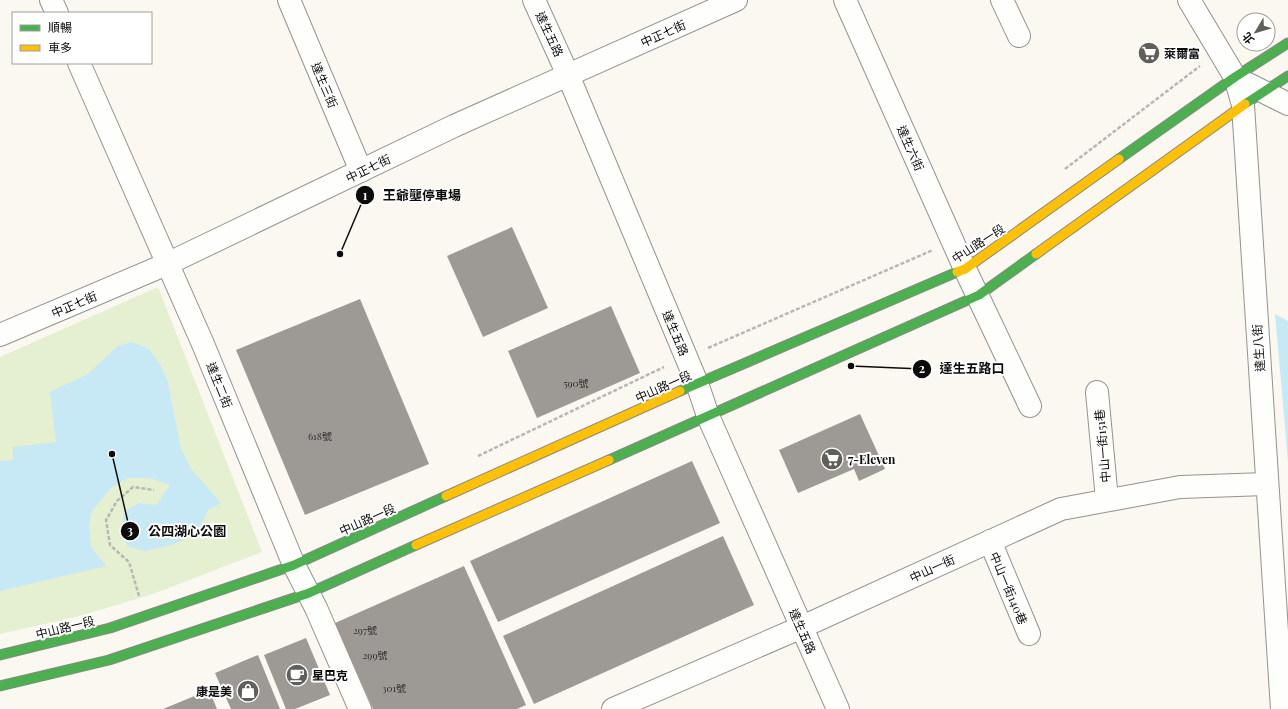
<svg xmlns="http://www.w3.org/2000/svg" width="1288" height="709" viewBox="0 0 1288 709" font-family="'Playfair Display','Noto Sans TC',serif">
<rect width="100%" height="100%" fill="#faf8f0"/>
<!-- green -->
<path fill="#e5f0d0" d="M158,287L262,552L153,594L76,617L0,634V357Z"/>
<!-- water -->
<g fill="#c6e9f5">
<path d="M1275,314L1288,321V461Z"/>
<path d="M132,342L149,349L159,363L167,379L181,448L191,469L221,503L208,510L202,523L190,537L171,545L145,551L127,546L121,529L124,512L139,503L156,505L170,485L150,478H128L112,487L99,502L91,513L89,528L91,547L106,566L0,591V461L13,460V447L56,442L50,392L88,374L118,346Z"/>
</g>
<!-- building -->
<g fill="#9d9a96">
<path d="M512,227L548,308L483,337L447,256Z"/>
<path d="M360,299L429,464L305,515L236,350Z"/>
<path d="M611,306L640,373L537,418L508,351Z"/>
<path d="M860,414L885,469L859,481L854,469L798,493L779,450Z"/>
<path d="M692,461L720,523L498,622L470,561Z"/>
<path d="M723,536L754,605L534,704L503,636Z"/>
<path d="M464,566L526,705L517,709H373L335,623Z"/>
<path d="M306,638L330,695L295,709H286L264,655Z"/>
<path d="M258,655L280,709H231L215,673Z"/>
<path d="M209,690L217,709H163Z"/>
</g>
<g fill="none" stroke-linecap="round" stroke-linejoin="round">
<!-- street casing -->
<g stroke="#93928f" stroke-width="24">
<g id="street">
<path d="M51,0L57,13"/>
<path d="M289,0L361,171"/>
<path d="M534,0L568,75L697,383L708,416L838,709"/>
<path d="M845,0L965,269L1030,406"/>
<path d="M1002,0L1019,36"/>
<path d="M1189,0L1235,77L1243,105L1282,709"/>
<path d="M79,63L203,344L294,565L316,608L360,709"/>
<path d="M1248,84L1288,104"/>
<path d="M0,335L167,264L454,126L736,0"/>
<path d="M1097,392L1107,500"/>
<path d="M990,541L1029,634"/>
<path d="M613,709L802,627L1061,509L1180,487L1266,484"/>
</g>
</g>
<!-- fast casing -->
<g stroke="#8a8985" stroke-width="11">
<g id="fast">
<path d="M1245,104L1288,76"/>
<path d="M1119,159L1235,77L1288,43"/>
<path d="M680,391L957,272"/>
<path d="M609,460L979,295L1036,254"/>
<path d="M0,655L110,628L294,565L446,496"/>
<path d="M0,686L109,660L309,593L416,545"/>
</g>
</g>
<!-- slow casing -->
<g stroke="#8a8985" stroke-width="11">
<g id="slow">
<path d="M1036,254L1245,104"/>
<path d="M957,272L965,269L1119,159"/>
<path d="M446,496L680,391"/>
<path d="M416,545L609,460"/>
</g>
</g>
<!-- path -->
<g stroke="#b7b7b5" stroke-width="2.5" stroke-dasharray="4 2" stroke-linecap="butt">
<path d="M1065,169L1200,66"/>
<path d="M708,348L933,250"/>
<path d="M478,456L664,367"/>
<path d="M139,596L129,562L110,545L106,520L117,501L133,487L154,490"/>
</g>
<!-- street -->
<use href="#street" stroke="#fefefd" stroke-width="22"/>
<!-- fast -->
<use href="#fast" stroke="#4caf50" stroke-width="9"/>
<!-- slow -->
<use href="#slow" stroke="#ffc107" stroke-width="9"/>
</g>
<!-- icons -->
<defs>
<g id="supermarket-disc" transform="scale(1.15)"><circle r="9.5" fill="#5f5f5c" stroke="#fff"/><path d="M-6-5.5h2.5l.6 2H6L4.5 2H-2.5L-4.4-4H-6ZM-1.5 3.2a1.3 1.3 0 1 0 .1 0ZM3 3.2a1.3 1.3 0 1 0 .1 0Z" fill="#fff"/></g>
<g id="cafe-disc" transform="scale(1.15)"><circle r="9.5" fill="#5f5f5c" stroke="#fff"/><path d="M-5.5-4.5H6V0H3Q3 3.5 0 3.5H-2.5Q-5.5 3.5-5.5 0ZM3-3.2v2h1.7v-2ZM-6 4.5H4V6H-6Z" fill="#fff"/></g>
<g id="shop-disc" transform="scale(1.15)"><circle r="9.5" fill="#5f5f5c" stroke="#fff"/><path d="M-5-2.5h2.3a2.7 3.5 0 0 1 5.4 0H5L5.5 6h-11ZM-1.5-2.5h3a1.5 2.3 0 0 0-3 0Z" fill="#fff"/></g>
</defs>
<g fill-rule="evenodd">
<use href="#supermarket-disc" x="1149" y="53"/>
<use href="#supermarket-disc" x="832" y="459"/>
<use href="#cafe-disc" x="297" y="675"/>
<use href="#shop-disc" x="248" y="691"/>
</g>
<g text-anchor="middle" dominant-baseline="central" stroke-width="4" stroke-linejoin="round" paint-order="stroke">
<!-- number labels -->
<g font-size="10" fill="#30302e">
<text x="576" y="383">590號</text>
<text x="320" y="436">618號</text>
<text x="365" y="630">297號</text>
<text x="375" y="655">299號</text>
<text x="394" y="688">301號</text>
</g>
<!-- street labels -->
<g font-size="12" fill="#0c0c0c" stroke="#fff">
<text transform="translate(663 33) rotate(-24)">中正七街</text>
<text transform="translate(550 34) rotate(65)">達生五路</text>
<text transform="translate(325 85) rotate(67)">達生三街</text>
<text transform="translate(911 148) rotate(66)">達生六街</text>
<text transform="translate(368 168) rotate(-26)">中正七街</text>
<text transform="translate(978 243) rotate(-33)">中山路一段</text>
<text transform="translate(74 304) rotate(-23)">中正七街</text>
<text transform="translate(676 333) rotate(67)">達生五路</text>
<text transform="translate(1258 348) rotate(-94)">達生八街</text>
<text transform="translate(220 385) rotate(68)">達生二街</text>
<text transform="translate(663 386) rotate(-24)">中山路一段</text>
<text transform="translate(1102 446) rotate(-95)">中山一街151巷</text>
<text transform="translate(367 519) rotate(-24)">中山路一段</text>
<text transform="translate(932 568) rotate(-25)">中山一街</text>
<text transform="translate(1009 588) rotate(67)">中山一街140巷</text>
<text transform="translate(65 627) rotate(-14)">中山路一段</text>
<text transform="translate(803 631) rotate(66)">達生五路</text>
</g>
<!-- poi labels -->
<g font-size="12" font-weight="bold" fill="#0c0c0c" stroke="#fff" text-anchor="start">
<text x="1164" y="53">萊爾富</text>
<text x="848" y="459">7-Eleven</text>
<text x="312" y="675">星巴克</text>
<text x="232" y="691" text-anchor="end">康是美</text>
</g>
</g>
<!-- callouts -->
<path fill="none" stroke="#0c0c0c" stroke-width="1.5" d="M340 254L365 195M851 366L922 369M112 454L130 531"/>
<g fill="#0c0c0c" stroke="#fff" stroke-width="1.5">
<circle cx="340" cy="254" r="4"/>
<circle cx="851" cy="366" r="4"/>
<circle cx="112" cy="454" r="4"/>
<circle cx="365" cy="195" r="10"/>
<circle cx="922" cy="369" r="10"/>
<circle cx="130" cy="531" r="10"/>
</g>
<g font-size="12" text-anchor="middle" font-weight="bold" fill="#fff">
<text x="365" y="200">1</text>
<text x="922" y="373">2</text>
<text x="130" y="535">3</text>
</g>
<g font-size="13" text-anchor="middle" font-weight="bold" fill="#0c0c0c" stroke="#fff" stroke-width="4" stroke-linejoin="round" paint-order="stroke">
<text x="422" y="200">王爺壟停車場</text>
<text x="972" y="373">達生五路口</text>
<text x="187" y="536">公四湖心公園</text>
</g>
<!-- legend -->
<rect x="12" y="12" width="140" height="52" fill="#ffffff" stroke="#9e9e9e"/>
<rect x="20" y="25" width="20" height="6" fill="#4caf50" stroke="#9e9e9e"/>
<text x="48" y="32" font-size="12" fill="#0c0c0c">順暢</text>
<rect x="20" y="45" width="20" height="6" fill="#ffc107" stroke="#9e9e9e"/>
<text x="48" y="52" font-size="12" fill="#0c0c0c">車多</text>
<!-- north arrow -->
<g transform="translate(1256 32) rotate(232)"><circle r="19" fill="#ffffff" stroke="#9e9e9e"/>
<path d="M0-3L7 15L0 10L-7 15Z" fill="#5f5f5c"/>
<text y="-6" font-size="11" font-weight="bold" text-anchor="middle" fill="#0c0c0c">北</text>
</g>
</svg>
